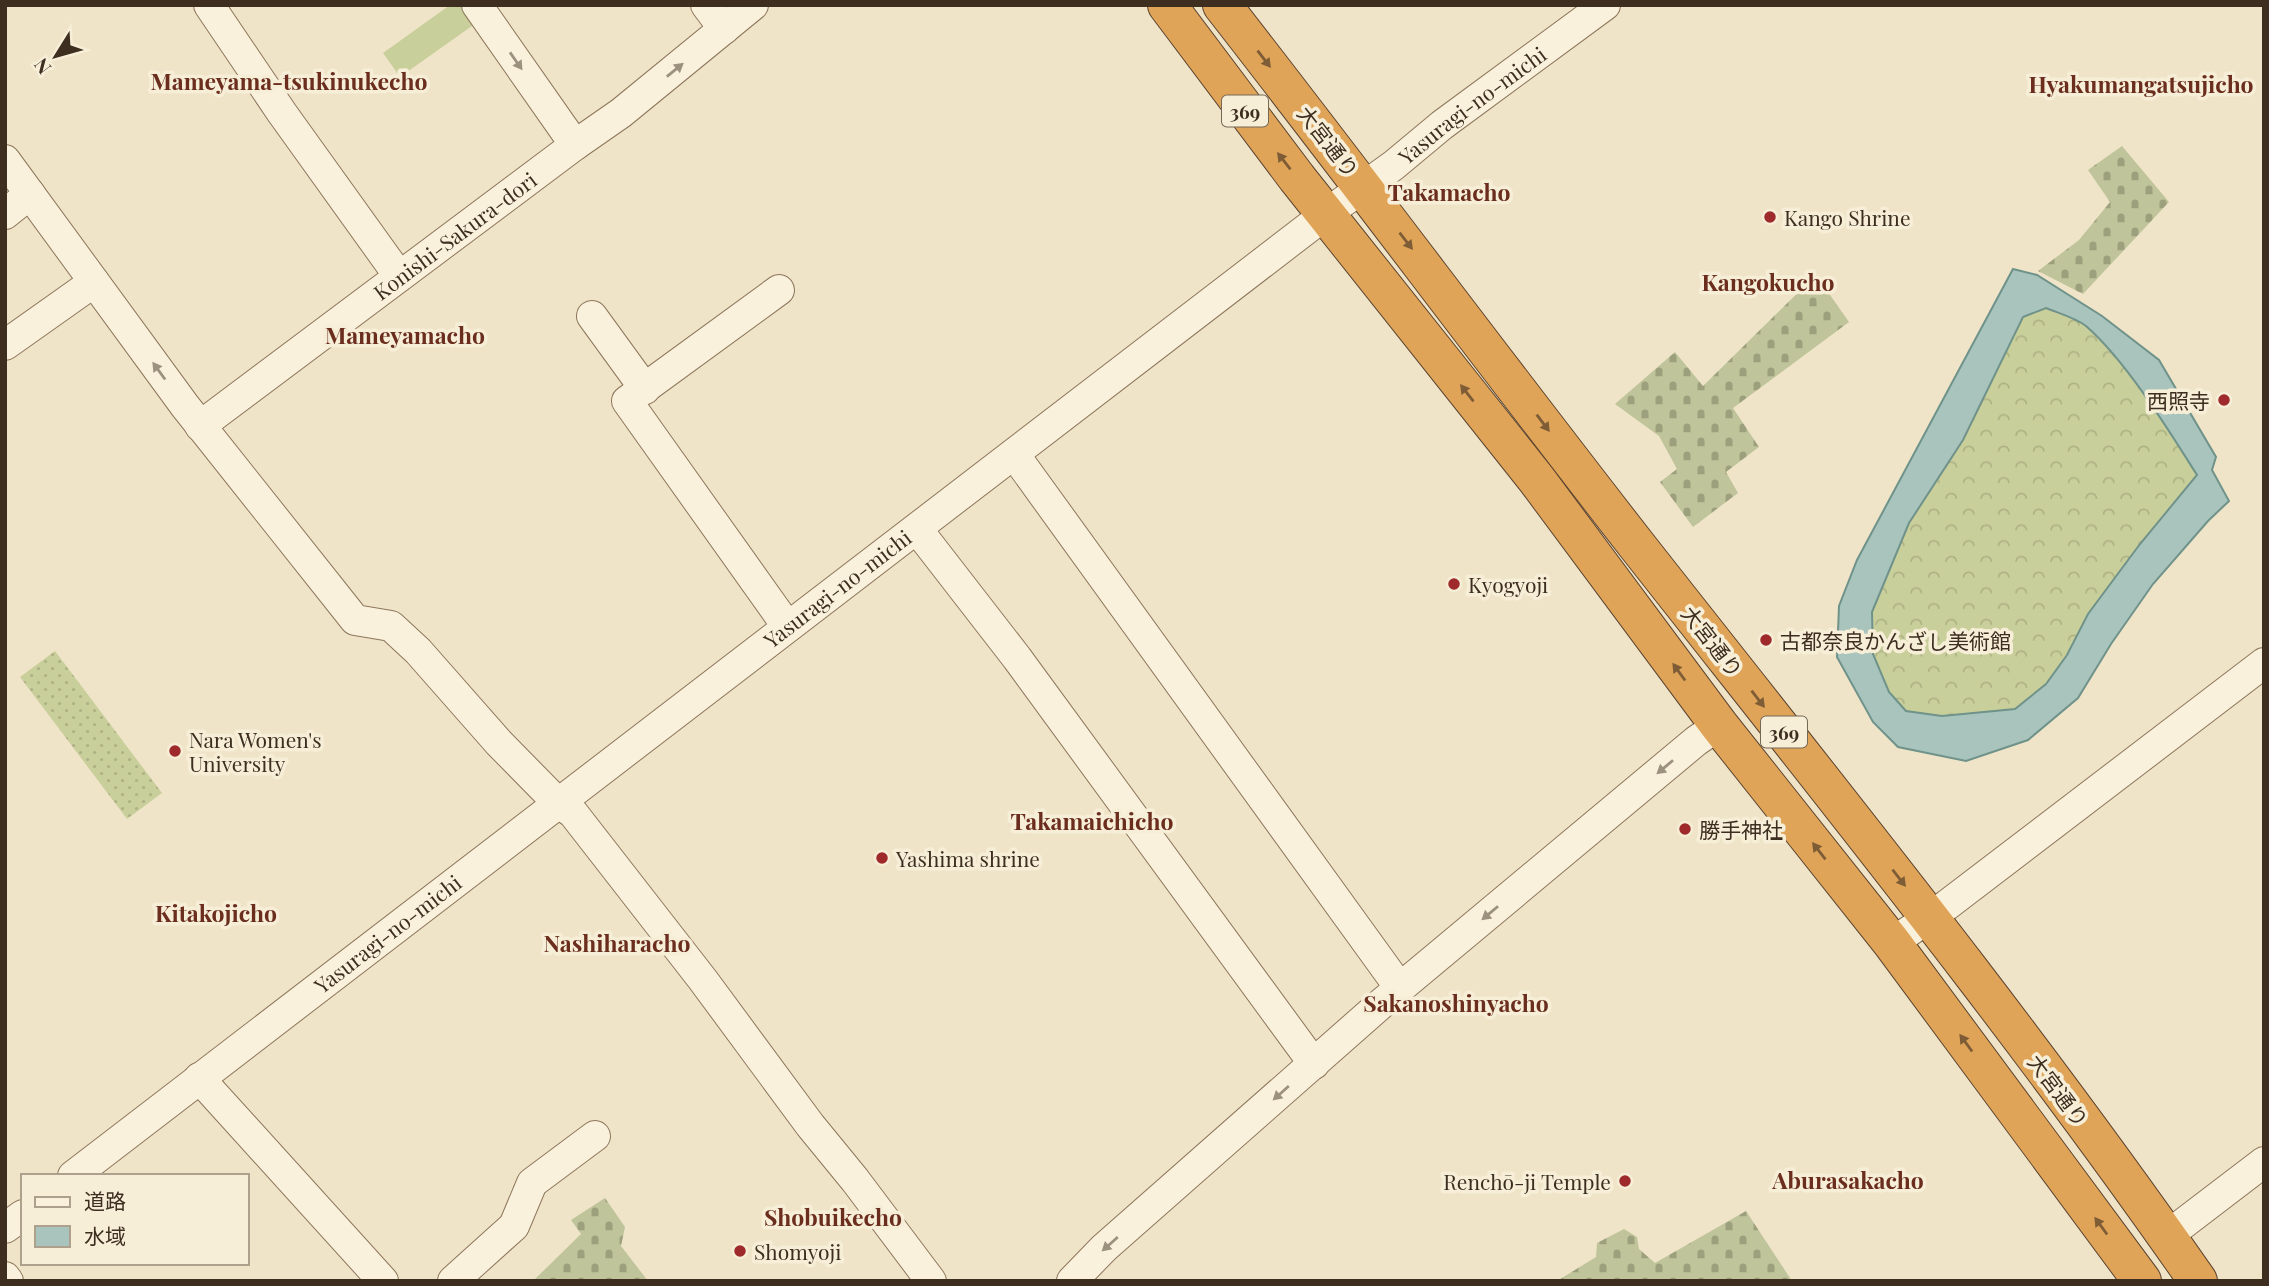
<svg xmlns="http://www.w3.org/2000/svg" width="2269" height="1286" viewBox="0 0 2269 1286" font-family="'Playfair Display','Noto Sans JP',serif">
<defs>
<pattern id="forest-crowns" width="20" height="18" patternUnits="userSpaceOnUse" patternTransform="scale(1.75)"><rect width="20" height="18" fill="#c9cf9b"/><path d="M2 6a3 3 0 1 1 6 0M12 15a3 3 0 1 1 6 0" fill="none" stroke="#aeb285"/></pattern>
<pattern id="cemetery-stones" width="16" height="16" patternUnits="userSpaceOnUse" patternTransform="scale(1.75)"><rect width="16" height="16" fill="#bfc49a"/><path d="M2 7V4a2 2 0 0 1 4 0v3zM10 15v-3a2 2 0 0 1 4 0v3z" fill="#9ca07d"/></pattern>
<pattern id="garden-dots" width="8" height="8" patternUnits="userSpaceOnUse" patternTransform="scale(1.75)"><rect width="8" height="8" fill="#c9cf9b"/><path d="M2 2h.1M6 6h.1" fill="none" stroke="#aeb285" stroke-width="1.8" stroke-linecap="round"/></pattern>
</defs>
<rect width="100%" height="100%" fill="#f0e4c8"/>
<!-- forest -->
<path fill="url(#forest-crowns)" d="M2046,308C2058,314 2076,318 2086,326C2130,365 2164,426 2197,475L2140,544L2088,614L2067,655L2046,684L2015,709L1942,716L1906,711L1889,692L1873,654L1872,612L1909,523L1963,440L2023,316Z"/>
<!-- cemetery -->
<g fill="url(#cemetery-stones)">
<path d="M2122,146L2169,202L2083,294L2038,271L2079,240L2110,202L2088,170Z"/>
<path d="M1816,275L1849,322L1733,408L1759,447L1726,472L1738,493L1693,527L1660,482L1677,469L1659,436L1615,404L1675,352L1703,386Z"/>
<path d="M605,1198L625,1227L621,1246L648,1281H533L581,1234L571,1220Z"/>
<path d="M1746,1211L1792,1281H1557L1596,1257L1597,1243L1624,1229L1637,1237L1639,1249L1655,1263Z"/>
</g>
<!-- park -->
<path fill="#c9cf9b" d="M450,5H468L479,21L400,77L383,53Z"/>
<!-- garden -->
<path fill="url(#garden-dots)" d="M55,651L162,793L127,819L20,677Z"/>
<!-- water -->
<path fill="#a9c4bc" stroke="#6f938a" stroke-width="2" fill-rule="evenodd" d="M2013,269L2037,275L2102,316L2159,360L2216,457L2212,470L2229,501L2208,521L2153,584L2111,644L2078,698L2028,740L1966,761L1898,747L1873,722L1837,657L1839,606L1857,560ZM2046,308C2058,313 2076,318 2086,326C2126,361 2168,429 2197,475L2140,544L2088,614L2067,655L2046,684L2015,709L1942,716L1906,711L1889,692L1873,654L1872,612L1909,523L1963,440L2023,317Z"/>
<g fill="none" stroke-linecap="round" stroke-linejoin="round">
<!-- minor casing -->
<g stroke="#8d765c" stroke-width="32">
<g id="minor">
<path d="M209,5L282,113L399,276"/>
<path d="M477,5L575,145L621,113L753,5"/>
<path d="M706,5L724,29"/>
<path d="M5,160L185,406L355,620L391,626L418,651L499,743L557,802L573,813L703,980L810,1125L855,1180L931,1281"/>
<path d="M5,214L30,194"/>
<path d="M779,290L627,401L787,626"/>
<path d="M592,316L645,389"/>
<path d="M5,345L94,282"/>
<path id="s1" d="M200,426L575,145"/>
<path d="M1014,454L1400,988"/>
<path d="M917,529L1017,658L1314,1064"/>
<path d="M1892,943L1947,905L2264,663"/>
<path d="M199,1078L383,1281"/>
<path id="s2" d="M73,1176C489,853 908,534 1326,214L1394,165L1442,125L1605,5"/>
<path d="M5,1228L23,1215"/>
<path d="M2167,1236L2264,1162"/>
<path d="M5,1277L8,1281"/>
<path d="M453,1281L514,1226L532,1183L595,1136"/>
<path d="M1072,1281L1104,1248L1382,1003L1696,741L1719,725"/>
</g>
</g>
<!-- highway casing -->
<g stroke="#5b4430" stroke-width="40">
<g id="highway">
<path d="M1167,5L1297,178L1537,480L1719,725L1892,943L2142,1281"/>
<path d="M1222,5C1361,183 1496,365 1635,543C1826,786 2021,1027 2198,1281"/>
</g>
</g>
<!-- minor -->
<use href="#minor" stroke="#faf1dc" stroke-width="30"/>
<!-- highway -->
<use href="#highway" stroke="#e0a458" stroke-width="38"/>
</g>
<!-- one-way arrows -->
<defs><path id="oneway-solid" d="M-6-.8H1V-3.2L6.5 0L1 3.2V.8H-6Z" transform="scale(1.75)"/></defs>
<g fill="#7e5d36">
<use href="#oneway-solid" transform="translate(1264 59) rotate(52)"/>
<use href="#oneway-solid" transform="translate(1284 161) rotate(-128)"/>
<use href="#oneway-solid" transform="translate(1406 241) rotate(52)"/>
<use href="#oneway-solid" transform="translate(1467 393) rotate(-128)"/>
<use href="#oneway-solid" transform="translate(1543 423) rotate(53)"/>
<use href="#oneway-solid" transform="translate(1679 672) rotate(-126)"/>
<use href="#oneway-solid" transform="translate(1758 699) rotate(52)"/>
<use href="#oneway-solid" transform="translate(1819 851) rotate(-128)"/>
<use href="#oneway-solid" transform="translate(1899 878) rotate(52)"/>
<use href="#oneway-solid" transform="translate(1966 1043) rotate(-126)"/>
<use href="#oneway-solid" transform="translate(2101 1226) rotate(-126)"/>
</g>
<g fill="#9c907e">
<use href="#oneway-solid" transform="translate(516 61) rotate(55)"/>
<use href="#oneway-solid" transform="translate(675 70) rotate(-39)"/>
<use href="#oneway-solid" transform="translate(159 371) rotate(-126)"/>
<use href="#oneway-solid" transform="translate(1665 767) rotate(140)"/>
<use href="#oneway-solid" transform="translate(1490 913) rotate(140)"/>
<use href="#oneway-solid" transform="translate(1281 1093) rotate(138)"/>
<use href="#oneway-solid" transform="translate(1110 1244) rotate(138)"/>
</g>
<!-- markers -->
<g fill="#9e2a2b" stroke="#f7eed8" stroke-width="2.5">
<circle cx="1770" cy="217" r="7"/>
<circle cx="2224" cy="400" r="7"/>
<circle cx="1454" cy="584" r="7"/>
<circle cx="1766" cy="640" r="7"/>
<circle cx="175" cy="751" r="7"/>
<circle cx="1685" cy="829" r="7"/>
<circle cx="882" cy="858" r="7"/>
<circle cx="1625" cy="1181" r="7"/>
<circle cx="740" cy="1251" r="7"/>
</g>
<g text-anchor="middle" dominant-baseline="central" stroke-width="7" stroke-linejoin="round" paint-order="stroke">
<!-- shield labels -->
<g fill="#f7eed8" stroke="#756857" stroke-width="2">
<rect x="1222" y="95.5" width="46" height="31" rx="5"/>
<rect x="1761" y="716.5" width="46" height="31" rx="5"/>
</g>
<g font-size="19" font-weight="bold" fill="#3d2e20">
<text x="1245" y="111">369</text>
<text x="1784" y="732">369</text>
</g>
<!-- street labels -->
<g font-size="21" fill="#3d2e20" stroke="#f7eed8">
<text stroke="none"><textPath href="#s2" startOffset="1762">Yasuragi-no-michi</textPath></text>
<text transform="translate(1329 141) rotate(52)">大宮通り</text>
<text stroke="none"><textPath href="#s1" startOffset="318">Konishi-Sakura-dori</textPath></text>
<text stroke="none"><textPath href="#s2" startOffset="964">Yasuragi-no-michi</textPath></text>
<text transform="translate(1713 641) rotate(52)">大宮通り</text>
<text stroke="none"><textPath href="#s2" startOffset="397">Yasuragi-no-michi</textPath></text>
<text transform="translate(2059 1090) rotate(53)">大宮通り</text>
</g>
<!-- poi labels -->
<g font-size="21" fill="#3d2e20" stroke="#f7eed8" text-anchor="start">
<text x="1784" y="217">Kango Shrine</text>
<text x="2210" y="400" text-anchor="end">西照寺</text>
<text x="1468" y="584">Kyogyoji</text>
<text x="1780" y="640">古都奈良かんざし美術館</text>
<text x="189" y="739">Nara Women's<tspan x="189" dy="24">University</tspan></text>
<text x="1699" y="829">勝手神社</text>
<text x="896" y="858">Yashima shrine</text>
<text x="1611" y="1181" text-anchor="end">Renchō-ji Temple</text>
<text x="754" y="1251">Shomyoji</text>
</g>
<!-- neighbourhood labels -->
<g font-size="23" font-weight="bold" fill="#6b2e1e" stroke="#f7eed8">
<text x="289" y="80">Mameyama-tsukinukecho</text>
<text x="2141" y="83">Hyakumangatsujicho</text>
<text x="1449" y="191">Takamacho</text>
<text x="1768" y="281">Kangokucho</text>
<text x="405" y="334">Mameyamacho</text>
<text x="1092" y="820">Takamaichicho</text>
<text x="216" y="912">Kitakojicho</text>
<text x="617" y="942">Nashiharacho</text>
<text x="1456" y="1002">Sakanoshinyacho</text>
<text x="1848" y="1179">Aburasakacho</text>
<text x="833" y="1216">Shobuikecho</text>
</g>
</g>
<!-- border -->
<rect width="2269" height="1286" fill="none" stroke="#3d2e20" stroke-width="14"/>
<!-- legend -->
<rect x="21" y="1174" width="228" height="91" fill="#f7eed8" stroke="#ada18e" stroke-width="2"/>
<rect x="35" y="1197" width="35" height="10" fill="#faf1dc" stroke="#ada18e" stroke-width="2"/>
<text x="84" y="1209" font-size="21" fill="#3d2e20">道路</text>
<rect x="35" y="1226" width="35" height="21" fill="#a9c4bc" stroke="#ada18e" stroke-width="2"/>
<text x="84" y="1244" font-size="21" fill="#3d2e20">水域</text>
<!-- north arrow -->
<g transform="translate(56 56) rotate(233)" stroke="#f7eed8" stroke-width="5" paint-order="stroke">
<path d="M0-5L12 26L0 18L-12 26Z" fill="#3d2e20"/>
<text y="-10" font-size="19" font-weight="bold" text-anchor="middle" fill="#3d2e20">N</text>
</g>
</svg>
